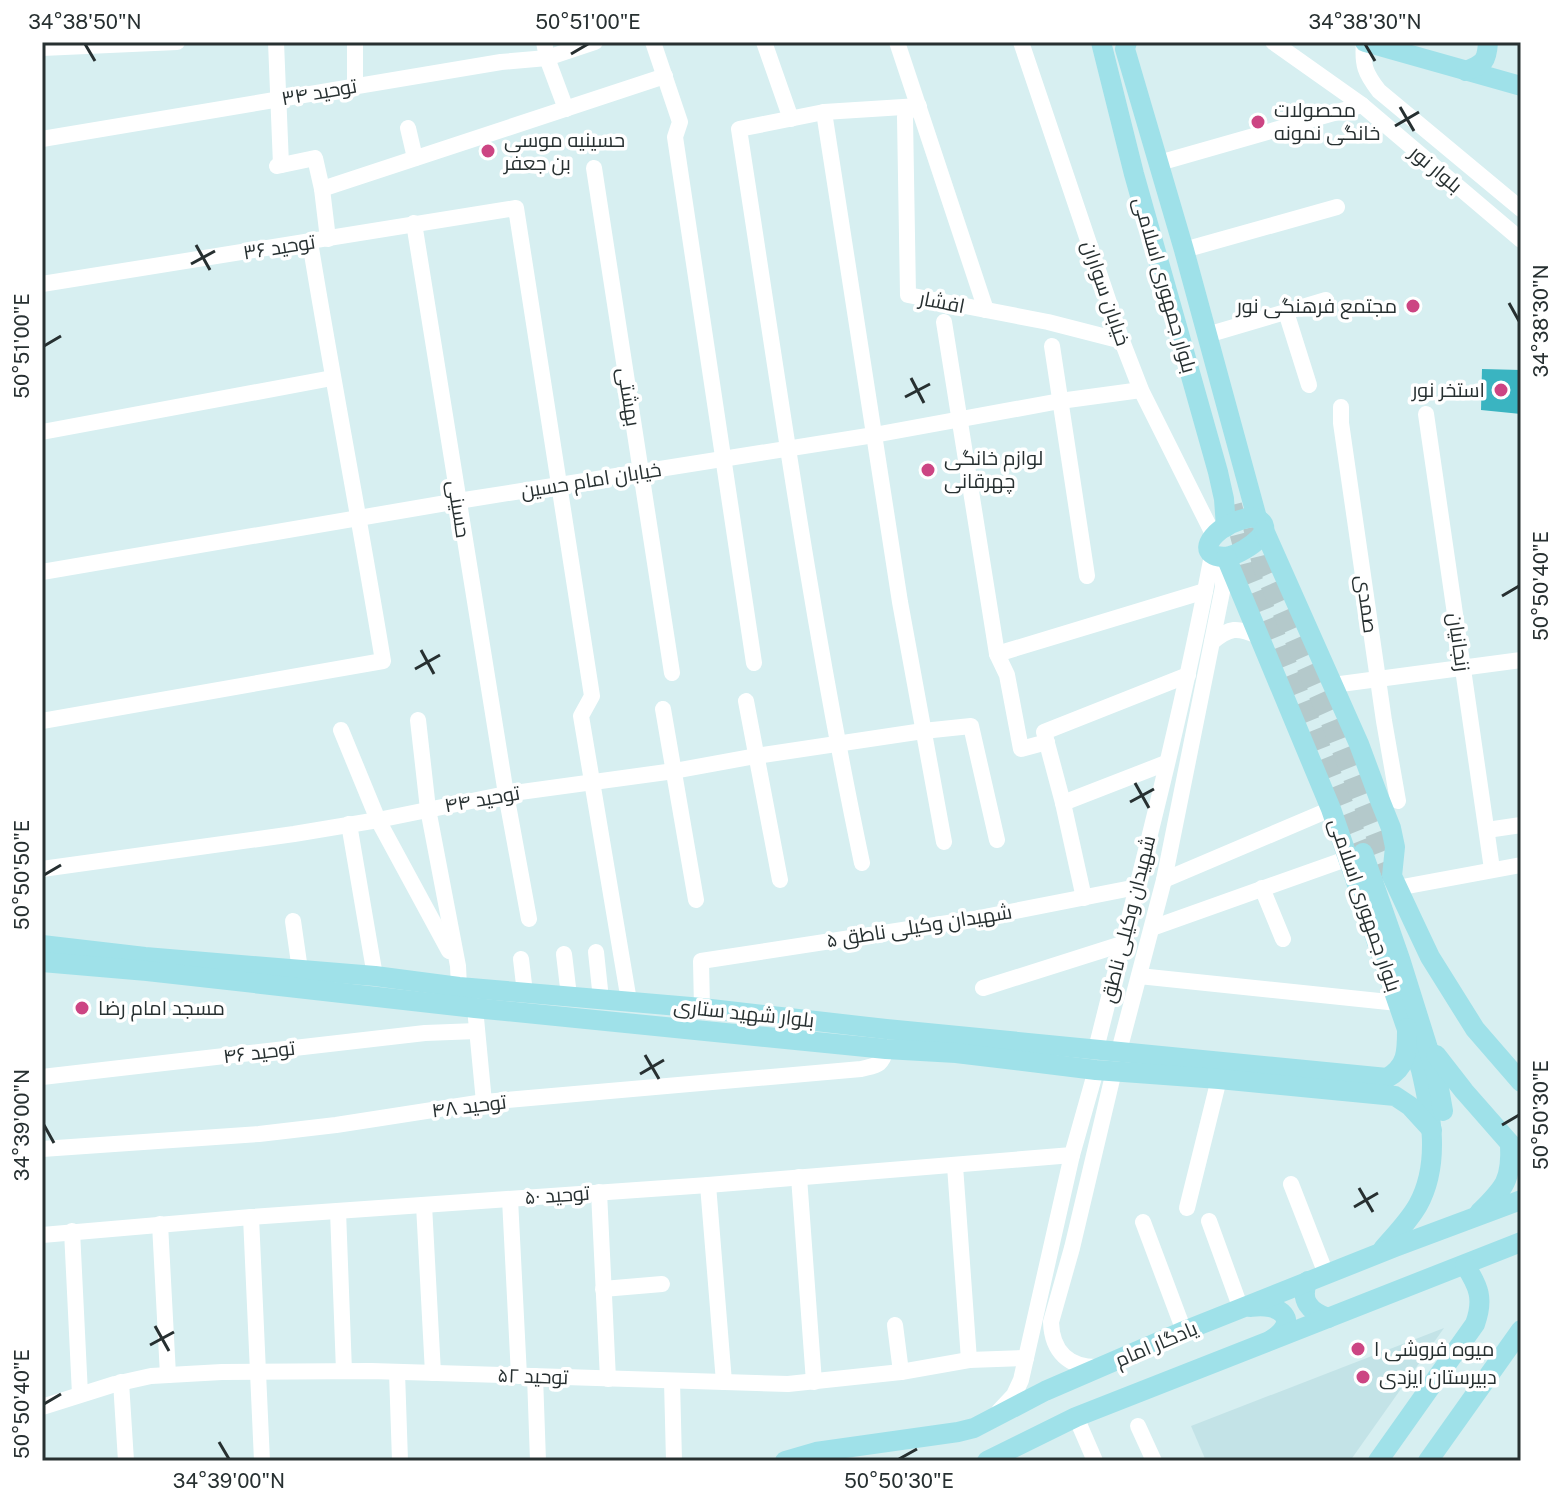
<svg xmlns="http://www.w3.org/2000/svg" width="1563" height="1503" viewBox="0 0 1563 1503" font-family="'Public Sans',Cairo,sans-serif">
<rect width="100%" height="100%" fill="#d7eff1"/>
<!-- built -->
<path fill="#c3e3e7" d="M1444,1328L1350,1461H1206L1191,1426Z"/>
<!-- water -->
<path fill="#3ab4c1" d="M1482,369L1521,370V414L1481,410Z"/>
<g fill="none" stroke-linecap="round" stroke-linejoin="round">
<!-- major-tunnel -->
<g stroke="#b4c9cb" stroke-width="20" stroke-dasharray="20 10" stroke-linecap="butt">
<path d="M1232,505L1250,573L1363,853"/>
<path d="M1253,527L1263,568L1330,720L1392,876"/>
</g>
<!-- minor -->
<g stroke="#fff" stroke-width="16">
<path d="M276,42L281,165"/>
<path d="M355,42V85"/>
<path d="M544,42L547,58L566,109"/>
<path d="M653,42L680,122L675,137L754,663"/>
<path d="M764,42L791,119"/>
<path d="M897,42L986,310"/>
<path d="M1021,42L1122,341L1141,390L1214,536"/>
<path d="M1273,42L1362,105L1521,240"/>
<path d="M1364,42C1362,65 1365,73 1379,91L1521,209"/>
<path d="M42,48L177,42"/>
<path d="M918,106L908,111L905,117L908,295L1048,322L1122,341"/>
<path d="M824,112L900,602L944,842"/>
<path d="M408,128L415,158"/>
<path d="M42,139L501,62L547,58L595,42"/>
<path d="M1159,163L1362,105"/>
<path d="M277,166L315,158L322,189L328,239"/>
<path d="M594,168L672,673"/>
<path d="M322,189L665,76"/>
<path d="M414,223L506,794L529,919"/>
<path d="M1184,250L1337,207"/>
<path d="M42,284L516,208L592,696L581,716L629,1001"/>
<path d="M1286,312L1309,385"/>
<path d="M944,322L997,654L1007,675L1021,749L1047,742"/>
<path d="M1207,335L1326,300"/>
<path d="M1052,346L1087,576"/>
<path d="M1341,407V423L1384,721L1398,801"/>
<path d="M1426,414L1492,869"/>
<path d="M42,432L332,378"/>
<path d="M42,572L458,501L874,435L1060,401L1141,390"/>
<path d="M1212,642C1230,627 1237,627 1258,636"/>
<path d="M997,654L1205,591"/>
<path d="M1333,685L1521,660"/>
<path d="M746,701L780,880"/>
<path d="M663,709L696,900"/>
<path d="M418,720L428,809L458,966L459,987"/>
<path d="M42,721L383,661C360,521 333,382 310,242"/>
<path d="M341,730L378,820L449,951"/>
<path d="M1063,803L1166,763"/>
<path d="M349,824L375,976"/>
<path d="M1487,830L1521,825"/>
<path d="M862,863C811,621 777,374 739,129L824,112L919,106"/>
<path d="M42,869L294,834L378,820L506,794L674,771L756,756L923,731L971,726L997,840"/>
<path d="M1164,880L1331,809"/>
<path d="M1262,888L1283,939"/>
<path d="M1397,888L1521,865"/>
<path d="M1084,898L1063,803L1044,732L1188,675"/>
<path d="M293,921L300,970"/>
<path d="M1152,928L1349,858"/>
<path d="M596,952L601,999"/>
<path d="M564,954L569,996"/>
<path d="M521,959L525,993"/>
<path d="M1139,976L1398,1003"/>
<path d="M983,988L1122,944"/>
<path d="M475,1008L484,1102"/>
<path d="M702,1008L701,961L974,919L1137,887"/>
<path d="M1096,1049C1137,885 1181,721 1212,555"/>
<path d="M1119,1051L1164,880L1223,587L1222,557"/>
<path d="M42,1077L425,1033L477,1031"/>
<path d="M42,1149L259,1134L336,1125L484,1102L861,1069C877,1065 882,1066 886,1049"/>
<path d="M955,1166L969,1360"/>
<path d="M799,1177L814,1382"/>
<path d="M1291,1184L1326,1274"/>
<path d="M708,1185L724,1382"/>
<path d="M599,1192L608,1379"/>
<path d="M510,1199L519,1376"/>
<path d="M424,1205L433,1373"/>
<path d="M1187,1208L1219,1079"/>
<path d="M338,1211L344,1371"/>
<path d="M251,1217L262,1461"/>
<path d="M1209,1221L1241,1309"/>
<path d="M1143,1222L1184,1331"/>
<path d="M160,1224L168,1375"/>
<path d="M72,1231L80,1394"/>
<path d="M42,1235L251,1217L708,1185L1072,1155"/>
<path d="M603,1289L662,1284"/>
<path d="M895,1325L901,1372"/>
<path d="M1099,1367C1069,1368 1052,1352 1051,1322L1072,1248L1114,1071"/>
<path d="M397,1372L400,1461"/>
<path d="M535,1376L538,1461"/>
<path d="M672,1381L674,1461"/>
<path d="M121,1382L126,1461"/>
<path d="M42,1407L115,1384L151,1376L222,1372L371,1371L788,1384L901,1372L969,1360L1026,1358"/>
<path d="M999,1411L1014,1395L1021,1380L1072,1155L1096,1070"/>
<path d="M1076,1417L1095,1461"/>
<path d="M1138,1426L1154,1461"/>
</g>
<!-- major -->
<g stroke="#9fe1e9" stroke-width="20">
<path d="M1101,42L1134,174L1218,472L1224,499L1226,527"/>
<path d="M1127,42L1125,49L1184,250L1257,518"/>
<path d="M1365,42L1521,86"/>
<path d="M1466,71C1484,64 1487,61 1488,42"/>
<path d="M1252,517C1284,527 1245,552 1230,556C1216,559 1200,553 1213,537C1222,526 1239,519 1252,517Z"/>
<path d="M1264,530L1359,744L1379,798L1391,828L1395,847L1392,876L1413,921L1430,957L1475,1029L1521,1082"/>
<path d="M1226,557L1331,809L1421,1070C1431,1113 1441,1163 1418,1205C1409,1221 1395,1235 1383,1249"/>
<path d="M1363,853L1400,959L1437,1077L1443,1111"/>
<path d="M42,945L145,957L375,976L459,987L702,1008L886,1029L1387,1078C1408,1066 1407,1050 1407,1028"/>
<path d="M42,962L147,971L475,1008L886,1049L956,1053L1096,1070L1219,1079L1395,1096L1410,1106L1432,1130"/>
<path d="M1436,1055L1464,1091L1521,1156"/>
<path d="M1479,1213C1504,1188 1512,1181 1510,1144"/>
<path d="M1308,1281C1299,1300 1310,1312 1328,1318"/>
<path d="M1251,1307C1280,1302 1302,1321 1271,1340"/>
<path d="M785,1461L816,1452L958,1432L974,1428L1045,1391L1184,1331L1395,1247L1521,1200"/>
<path d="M987,1461L1076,1417L1521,1242"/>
<path d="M1378,1461L1475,1324C1484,1299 1479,1287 1465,1265"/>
<path d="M1428,1461L1521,1330"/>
</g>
</g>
<!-- ticks -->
<path fill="none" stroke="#273031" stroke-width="3" d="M85,44L95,61M1365,44L1375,61M571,54L588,44M1400,107L1414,131M1395,126L1419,112M196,245L210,270M191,264L215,251M1509,303L1519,321M44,346L61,336M911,378L924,403M905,397L930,384M1502,596L1519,586M421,650L434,674M415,669L440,655M1135,783L1149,808M1130,802L1154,789M44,875L61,865M645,1055L659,1079M640,1074L664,1060M44,1125L54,1143M1502,1125L1519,1115M1359,1188L1373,1212M1354,1207L1378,1193M155,1326L169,1351M150,1345L174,1332M44,1404L61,1394M219,1442L229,1459M899,1459L917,1449"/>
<!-- markers -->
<g fill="#cc4583" stroke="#fff" stroke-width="3">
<circle cx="1258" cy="122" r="8"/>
<circle cx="488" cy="151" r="8"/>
<circle cx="1413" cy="306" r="8"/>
<circle cx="1501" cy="390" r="8"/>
<circle cx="928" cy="470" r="8"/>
<circle cx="82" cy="1008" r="8"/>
<circle cx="1358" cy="1349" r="8"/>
<circle cx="1363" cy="1377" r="8"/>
</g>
<g text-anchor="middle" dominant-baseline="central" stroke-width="7" stroke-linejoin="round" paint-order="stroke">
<!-- street labels -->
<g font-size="20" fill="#273031" stroke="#fff">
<text transform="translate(319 92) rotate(-10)">توحید ۳۴</text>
<text transform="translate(1436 169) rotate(40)">بلوار نور</text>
<text transform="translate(279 247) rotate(-9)">توحید ۳۶</text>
<text transform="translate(1165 285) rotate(74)">بلوار جمهوری اسلامی</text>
<text transform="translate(1106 293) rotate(71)">خیابان سواران</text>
<text transform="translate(942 302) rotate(11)">افشار</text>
<text transform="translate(629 397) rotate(81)">بهشتی</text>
<text transform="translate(591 480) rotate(-9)">خیابان امام حسین</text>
<text transform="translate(459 509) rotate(81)">حسینی</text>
<text transform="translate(1367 604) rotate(82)">صمدی</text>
<text transform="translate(1459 642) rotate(82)">زنجانیان</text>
<text transform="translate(482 799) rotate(-10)">توحید ۴۴</text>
<text transform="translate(1365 905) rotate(71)">بلوار جمهوری اسلامی</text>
<text transform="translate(1128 919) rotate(-76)">شهیدان وکیلی ناطق</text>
<text transform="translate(919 926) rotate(-9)">شهیدان وکیلی ناطق ۵</text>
<text transform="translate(744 1013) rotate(6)">بلوار شهید ستاری</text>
<text transform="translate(259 1052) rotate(-7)">توحید ۴۶</text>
<text transform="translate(469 1106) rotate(-7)">توحید ۴۸</text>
<text transform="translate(557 1195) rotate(-4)">توحید ۵۰</text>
<text transform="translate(1156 1344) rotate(-23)">یادگار امام</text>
<text transform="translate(533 1376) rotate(2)">توحید ۵۲</text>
</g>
<!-- poi labels -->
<g font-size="20" fill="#273031" stroke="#fff" text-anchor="start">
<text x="1274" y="110">محصولات<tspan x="1274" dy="23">خانگی نمونه</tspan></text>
<text x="504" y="140">حسینیه موسی<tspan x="504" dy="23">بن جعفر</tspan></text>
<text x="1397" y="306" text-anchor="end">مجتمع فرهنگی نور</text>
<text x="1485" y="390" text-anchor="end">استخر نور</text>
<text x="944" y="458">لوازم خانگی<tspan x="944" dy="23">چهرقانی</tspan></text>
<text x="98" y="1008">مسجد امام رضا</text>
<text x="1374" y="1349">میوه فروشی ا</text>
<text x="1379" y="1377">دبیرستان ایزدی</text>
</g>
</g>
<!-- border -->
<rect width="1563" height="1503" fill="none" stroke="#ffffff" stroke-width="88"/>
<rect x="44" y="44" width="1475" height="1415" fill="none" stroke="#273031" stroke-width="3"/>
<g font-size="20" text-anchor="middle" fill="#273031">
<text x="85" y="29">34°38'50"N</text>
<text x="588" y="29">50°51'00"E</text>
<text x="1365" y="29">34°38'30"N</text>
<text transform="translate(1541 321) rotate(-90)" y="7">34°38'30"N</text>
<text transform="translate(22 346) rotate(-90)" y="7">50°51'00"E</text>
<text transform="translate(1541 586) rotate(-90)" y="7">50°50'40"E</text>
<text transform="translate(22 875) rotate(-90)" y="7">50°50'50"E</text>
<text transform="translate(1541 1115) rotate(-90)" y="7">50°50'30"E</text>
<text transform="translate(22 1125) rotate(-90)" y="7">34°39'00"N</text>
<text transform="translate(22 1404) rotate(-90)" y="7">50°50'40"E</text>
<text x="229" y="1488">34°39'00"N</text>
<text x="899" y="1488">50°50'30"E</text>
</g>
</svg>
